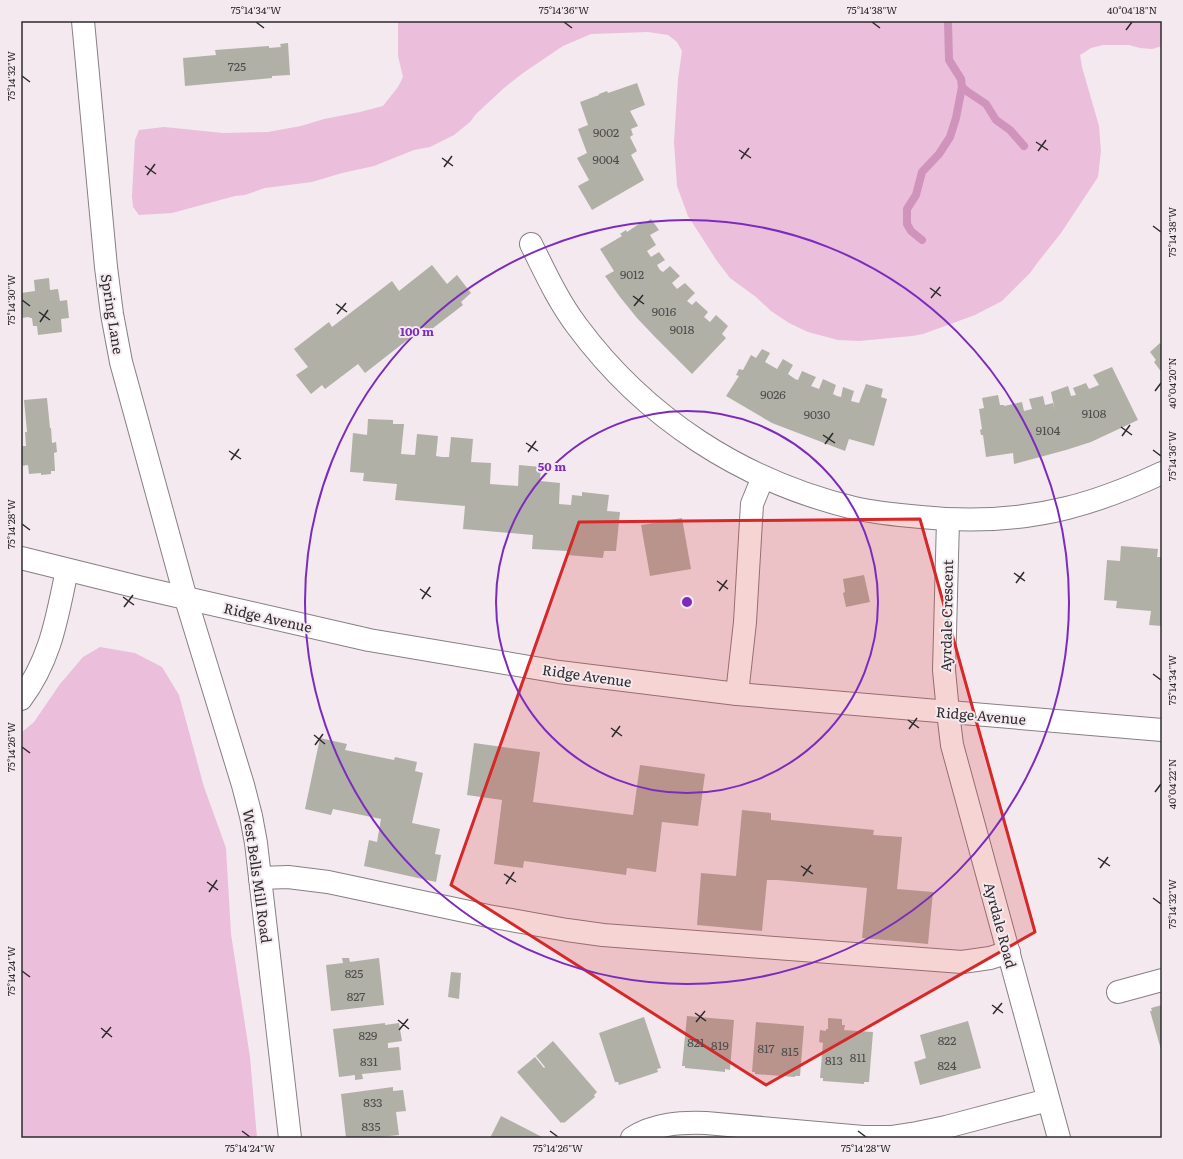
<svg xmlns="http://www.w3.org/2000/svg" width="1183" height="1159" viewBox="0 0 1183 1159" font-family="Literata,serif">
<rect width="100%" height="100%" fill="#f3e9ef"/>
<!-- green -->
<g fill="#ebbedb">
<path d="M398,21H1162V46L1152,49L1140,48L1129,45H1103L1091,48L1080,55L1082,67L1099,126L1101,151L1098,177L1061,233L1038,262L1030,273L1002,301L975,315L923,334L912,336L859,341L838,340L808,332L789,323L771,311L756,297L730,278L717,261L688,216L677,186L674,142L678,79L682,51L677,42L668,35L648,32L591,34L563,46L523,73L504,88L476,114L470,122L454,135L430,147L414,150L374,166L342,173L312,182L265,188L245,195L235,196L172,213L139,215L133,207L132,196L135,140L139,130L164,127L223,133L268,132L301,126L324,119L360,112L383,106L398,87L403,77L398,56Z"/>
<path d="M100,647L135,653L162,667L179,695L204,787L226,848L231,934L250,1057L257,1138H21V733L34,722L60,684L83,657Z"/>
</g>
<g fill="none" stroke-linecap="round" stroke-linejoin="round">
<!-- stream -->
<g stroke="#d093bb" stroke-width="8">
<path d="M962,87L968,92L986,104L996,120L1010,130L1024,146"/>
<path d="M922,240L911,231L907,224V209L916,195L922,172L939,154L950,137L956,118L962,87L961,79L949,60L948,21"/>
</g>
</g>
<!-- building -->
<g fill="#b1b0a7">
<path d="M288,43L290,75L272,76V78L185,86L183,58L216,55L215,50L269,46V48L281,47L280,44Z"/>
<path d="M637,83L645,105L630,111L638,126L631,129L633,135L630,137L637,151L631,155L644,180L592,210L578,186L589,180L577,158L587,153L578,129L588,125L580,102L599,95V94L607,91L608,93Z"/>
<path d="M651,219L659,230L650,235L656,245L647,251L651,257L659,252L665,260L657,265L660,270L663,272L670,266L680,276L672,283L677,289L685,283L695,293L687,301L692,305L696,301L708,312L704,317L710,322L716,315L728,326L722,334L726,338L692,374L655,337L637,318L620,297L605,276L614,271L600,249L622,236L620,234L626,230L627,232L642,222L643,224Z"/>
<path d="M432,265L447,284L457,275L471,293L461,302L463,305L428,332L424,327L365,373L358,364L325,389L322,385L311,394L296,375L308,367L294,349L329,322L332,327L392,281L399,291Z"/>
<path d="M49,278L50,290L58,289L60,301L67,300L69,318L61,319L62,332L38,335L37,326H33L32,318H30L29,317L21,318V293L35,291L34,280Z"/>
<path d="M1160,343L1162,346V373L1154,362L1156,360L1150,352Z"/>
<path d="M762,349L770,353L765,362L777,369L783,359L793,365L788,374L795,379L798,380L802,371L816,377L811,386L819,389L823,379L836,385L833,394L837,396L841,397L843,387L854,391L851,401L859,403L866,384L883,389L881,397L887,399L874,446L849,439L845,451L772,423L726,396L739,376L736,375L739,369L743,370L751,355L756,358Z"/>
<path d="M1112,367L1138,420L1091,442L1066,450L1014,464L1013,453L986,457L983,435H981L980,430L982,429L979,409L984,408L982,398L998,395L1000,405H1004V406L1022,402L1024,411L1032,409L1029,399L1043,396L1045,405L1053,403L1055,411L1051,392L1068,386L1071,396L1076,395L1073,388L1086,383L1089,389L1099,385L1093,375Z"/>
<path d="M47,398L50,428H51L52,443L56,442L57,452L54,453L55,471H51V474L41,475V473L29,474L28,465L21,466V446H26L25,432H27L24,400Z"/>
<path d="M368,419L393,420V424H404L401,454L415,455L417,434L438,436L436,456L442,457H449L451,437L473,439L471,462L491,463L490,484L518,486L519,465L541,467L540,481L560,483L559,504L571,505L572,495L582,496V492L609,495L607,511L620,512L616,551H604L603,558L567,555V551L532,549L533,535L463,529L465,506L395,500L397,484L363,481L364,473L350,472L353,433L367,435Z"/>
<path d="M682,518L691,569L650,576L641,525Z"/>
<path d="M1121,546L1158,549L1157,557H1162V626L1149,625L1151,611L1116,608L1117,601L1104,600L1107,560L1120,561Z"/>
<path d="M864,575L870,602L846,607L843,593L845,592L843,579Z"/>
<path d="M320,738L347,744L345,750L394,760L395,757L417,762L415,771L423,773L412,823L440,829L435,854L441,855L436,882L364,866L369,840L377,842L381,819L333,809L331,815L305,809Z"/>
<path d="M474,743L540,752L533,802L633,815L640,765L705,774L698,826L662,822L656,872L627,868L626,875L524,861L523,868L494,864L502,800L467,795Z"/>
<path d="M742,810L771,813V820L874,830L873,835L902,837L897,889L933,892L928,944L862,938L867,888L777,880H767L762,931L697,925L701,873L736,876Z"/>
<path d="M342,958H349L350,962L379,958L384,1005L331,1011L326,965L343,963Z"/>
<path d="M451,972L461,973L459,999L448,997Z"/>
<path d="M1162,1005V1053L1150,1011H1152L1151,1008Z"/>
<path d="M687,1016L734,1020L730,1070L725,1069V1072L706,1070L685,1068V1066H682Z"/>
<path d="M644,1017L661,1068L657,1069L658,1072L619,1085L618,1082H615L599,1033Z"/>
<path d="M828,1018L842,1019V1025H845L844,1030L873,1032L869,1082H864V1084L823,1081V1078H820L823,1043L819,1042L820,1030L826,1031V1029H828Z"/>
<path d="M968,1021L981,1068L920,1085L914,1062L926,1058L920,1035Z"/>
<path d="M756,1022L804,1026L800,1076H795V1077L755,1074V1072H752Z"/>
<path d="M385,1023V1025L399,1023L402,1041L388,1043V1048L399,1047L401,1070L362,1074L363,1079L355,1080V1075L339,1077L333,1029Z"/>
<path d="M553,1041L597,1092L594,1095L595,1097L564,1123L563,1122L561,1123L517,1072L535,1057L544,1068L545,1067L536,1056Z"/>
<path d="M393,1087V1091L403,1090L406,1111L396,1112L399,1135L371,1138H346L341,1094Z"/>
<path d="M501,1116L544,1138H490Z"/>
</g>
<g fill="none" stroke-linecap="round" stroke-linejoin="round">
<!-- minor casing -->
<g stroke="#877f84" stroke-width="24">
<g id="minor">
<path d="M83,21L106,267L112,314L121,362L186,599L243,785L251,816L256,843L290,1138"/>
<path d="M531,244C545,272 558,301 577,326C645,418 742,481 854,508C876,513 898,515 921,517C969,522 1019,520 1067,508C1099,500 1132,487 1162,473"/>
<path d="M948,520L944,670L948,712L952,745L1059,1138"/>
<path d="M737,694L745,622L752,504L763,477"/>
<path d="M21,699C51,659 57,617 67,570"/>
<path d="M260,878L288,877L328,882L488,916L567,930L603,935L962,962L990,958L1009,952"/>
<path d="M1118,992L1162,980"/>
<path d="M632,1138C654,1124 680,1122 706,1123L863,1137H891L917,1133L946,1127L1048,1100"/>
</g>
</g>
<!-- major casing -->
<g stroke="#877f84" stroke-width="24">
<path id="major" d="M21,558L142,588L369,640L559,672L737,694L1162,730"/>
</g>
<!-- minor -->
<use href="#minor" stroke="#fff" stroke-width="22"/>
<!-- major -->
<use href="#major" stroke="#fff" stroke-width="22"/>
</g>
<!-- marked area -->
<path fill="#d62828" fill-opacity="0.2" stroke="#d62828" stroke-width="3" stroke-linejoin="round" d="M920,519L1035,932L766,1085L451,885L579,522Z"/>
<!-- ticks -->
<path fill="none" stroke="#2e2b2d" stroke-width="1.5" d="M256,22L264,28M564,22L572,28M872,22L880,28M1126,30L1132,22M22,76L30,82M1036,142L1048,150M739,150L751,158M1038,151L1046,140M442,158L453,166M741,159L749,148M145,166L156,174M444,167L452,156M147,175L155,164M1153,226L1161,232M930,288L941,296M633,296L644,304M931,298L940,287M22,300L30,306M336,304L347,312M634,306L643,295M39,312L50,320M337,314L346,303M40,322L48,310M1155,391L1161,383M1121,427L1132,435M823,435L835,443M1122,436L1130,425M526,443L538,451M825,444L833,433M1153,450L1161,456M229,451L241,459M528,452L536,441M231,460L239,449M22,524L30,530M1014,573L1025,581M717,581L728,589M1016,583L1024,572M420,589L431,597M719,591L727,580M123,597L134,605M422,599L430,587M124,607L133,595M1153,674L1161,680M908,720L919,728M611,728L622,736M909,729L917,718M314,735L325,744M612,737L620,726M315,745L323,734M22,747L30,753M1155,792L1161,784M1098,858L1110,866M801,866L813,874M1100,868L1108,857M504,874L516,882M803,876L811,865M207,882L218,890M506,884L514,872M209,892L217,880M1153,898L1161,904M22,971L30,977M992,1005L1003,1013M695,1013L706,1021M993,1014L1002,1003M398,1020L409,1029M696,1022L705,1011M101,1028L112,1037M399,1030L408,1019M102,1038L111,1027M242,1131L250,1137M550,1131L558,1137M858,1131L866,1137"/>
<!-- distance rings -->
<g fill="none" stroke="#7b2cbf" stroke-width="2">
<circle cx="687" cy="602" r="191"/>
<circle cx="687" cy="602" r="382"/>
</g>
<g text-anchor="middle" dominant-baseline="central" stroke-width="4" stroke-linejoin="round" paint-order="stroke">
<!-- number labels -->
<g font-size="12" fill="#4f4c4c">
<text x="237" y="66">725</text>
<text x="606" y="132">9002</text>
<text x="606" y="159">9004</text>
<text x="632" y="274">9012</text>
<text x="664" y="311">9016</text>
<text x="682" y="329">9018</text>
<text x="773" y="394">9026</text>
<text x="1094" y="413">9108</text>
<text x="817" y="414">9030</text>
<text x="1048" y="430">9104</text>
<text x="354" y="973">825</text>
<text x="356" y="996">827</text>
<text x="368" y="1035">829</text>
<text x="947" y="1040">822</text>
<text x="696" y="1042">821</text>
<text x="720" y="1045">819</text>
<text x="766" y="1048">817</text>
<text x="790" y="1051">815</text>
<text x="858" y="1057">811</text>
<text x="834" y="1060">813</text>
<text x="369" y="1061">831</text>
<text x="947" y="1065">824</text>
<text x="373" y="1102">833</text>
<text x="371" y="1126">835</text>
</g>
<!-- street labels -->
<g font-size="14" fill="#2e2b2d" stroke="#f3e9ef">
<text transform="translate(113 314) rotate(81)">Spring Lane</text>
<text transform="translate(946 616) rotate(-89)">Ayrdale Crescent</text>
<text transform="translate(268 617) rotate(13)">Ridge Avenue</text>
<text transform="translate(587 675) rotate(8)">Ridge Avenue</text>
<text transform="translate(981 715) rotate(5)">Ridge Avenue</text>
<text transform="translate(258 876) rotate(82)">West Bells Mill Road</text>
<text transform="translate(1001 925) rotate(75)">Ayrdale Road</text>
</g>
</g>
<circle cx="687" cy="602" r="6" fill="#7b2cbf" stroke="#f3e9ef" stroke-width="2"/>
<g font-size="12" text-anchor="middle" font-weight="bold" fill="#7b2cbf" stroke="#f3e9ef" stroke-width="4" stroke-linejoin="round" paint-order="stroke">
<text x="417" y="336">100 m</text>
<text x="552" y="471">50 m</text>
</g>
<!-- border -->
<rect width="1183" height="1159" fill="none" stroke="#f3e9ef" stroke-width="44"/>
<rect x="22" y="22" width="1139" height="1115" fill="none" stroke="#2e2b2d" stroke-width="1.5"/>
<g font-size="10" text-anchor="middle" fill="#2e2b2d">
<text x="256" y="14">75°14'34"W</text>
<text x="564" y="14">75°14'36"W</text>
<text x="872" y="14">75°14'38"W</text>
<text x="1132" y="14">40°04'18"N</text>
<text transform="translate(11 76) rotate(-90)" y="4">75°14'32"W</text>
<text transform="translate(1172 232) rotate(-90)" y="4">75°14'38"W</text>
<text transform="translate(11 300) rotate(-90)" y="4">75°14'30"W</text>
<text transform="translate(1172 383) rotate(-90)" y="4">40°04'20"N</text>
<text transform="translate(1172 456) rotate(-90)" y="4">75°14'36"W</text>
<text transform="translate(11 524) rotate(-90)" y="4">75°14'28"W</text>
<text transform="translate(1172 680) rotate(-90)" y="4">75°14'34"W</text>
<text transform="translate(11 747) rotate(-90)" y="4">75°14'26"W</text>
<text transform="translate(1172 784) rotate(-90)" y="4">40°04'22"N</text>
<text transform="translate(1172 904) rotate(-90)" y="4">75°14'32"W</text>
<text transform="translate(11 971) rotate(-90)" y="4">75°14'24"W</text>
<text x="250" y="1152">75°14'24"W</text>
<text x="558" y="1152">75°14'26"W</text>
<text x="866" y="1152">75°14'28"W</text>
</g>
</svg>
